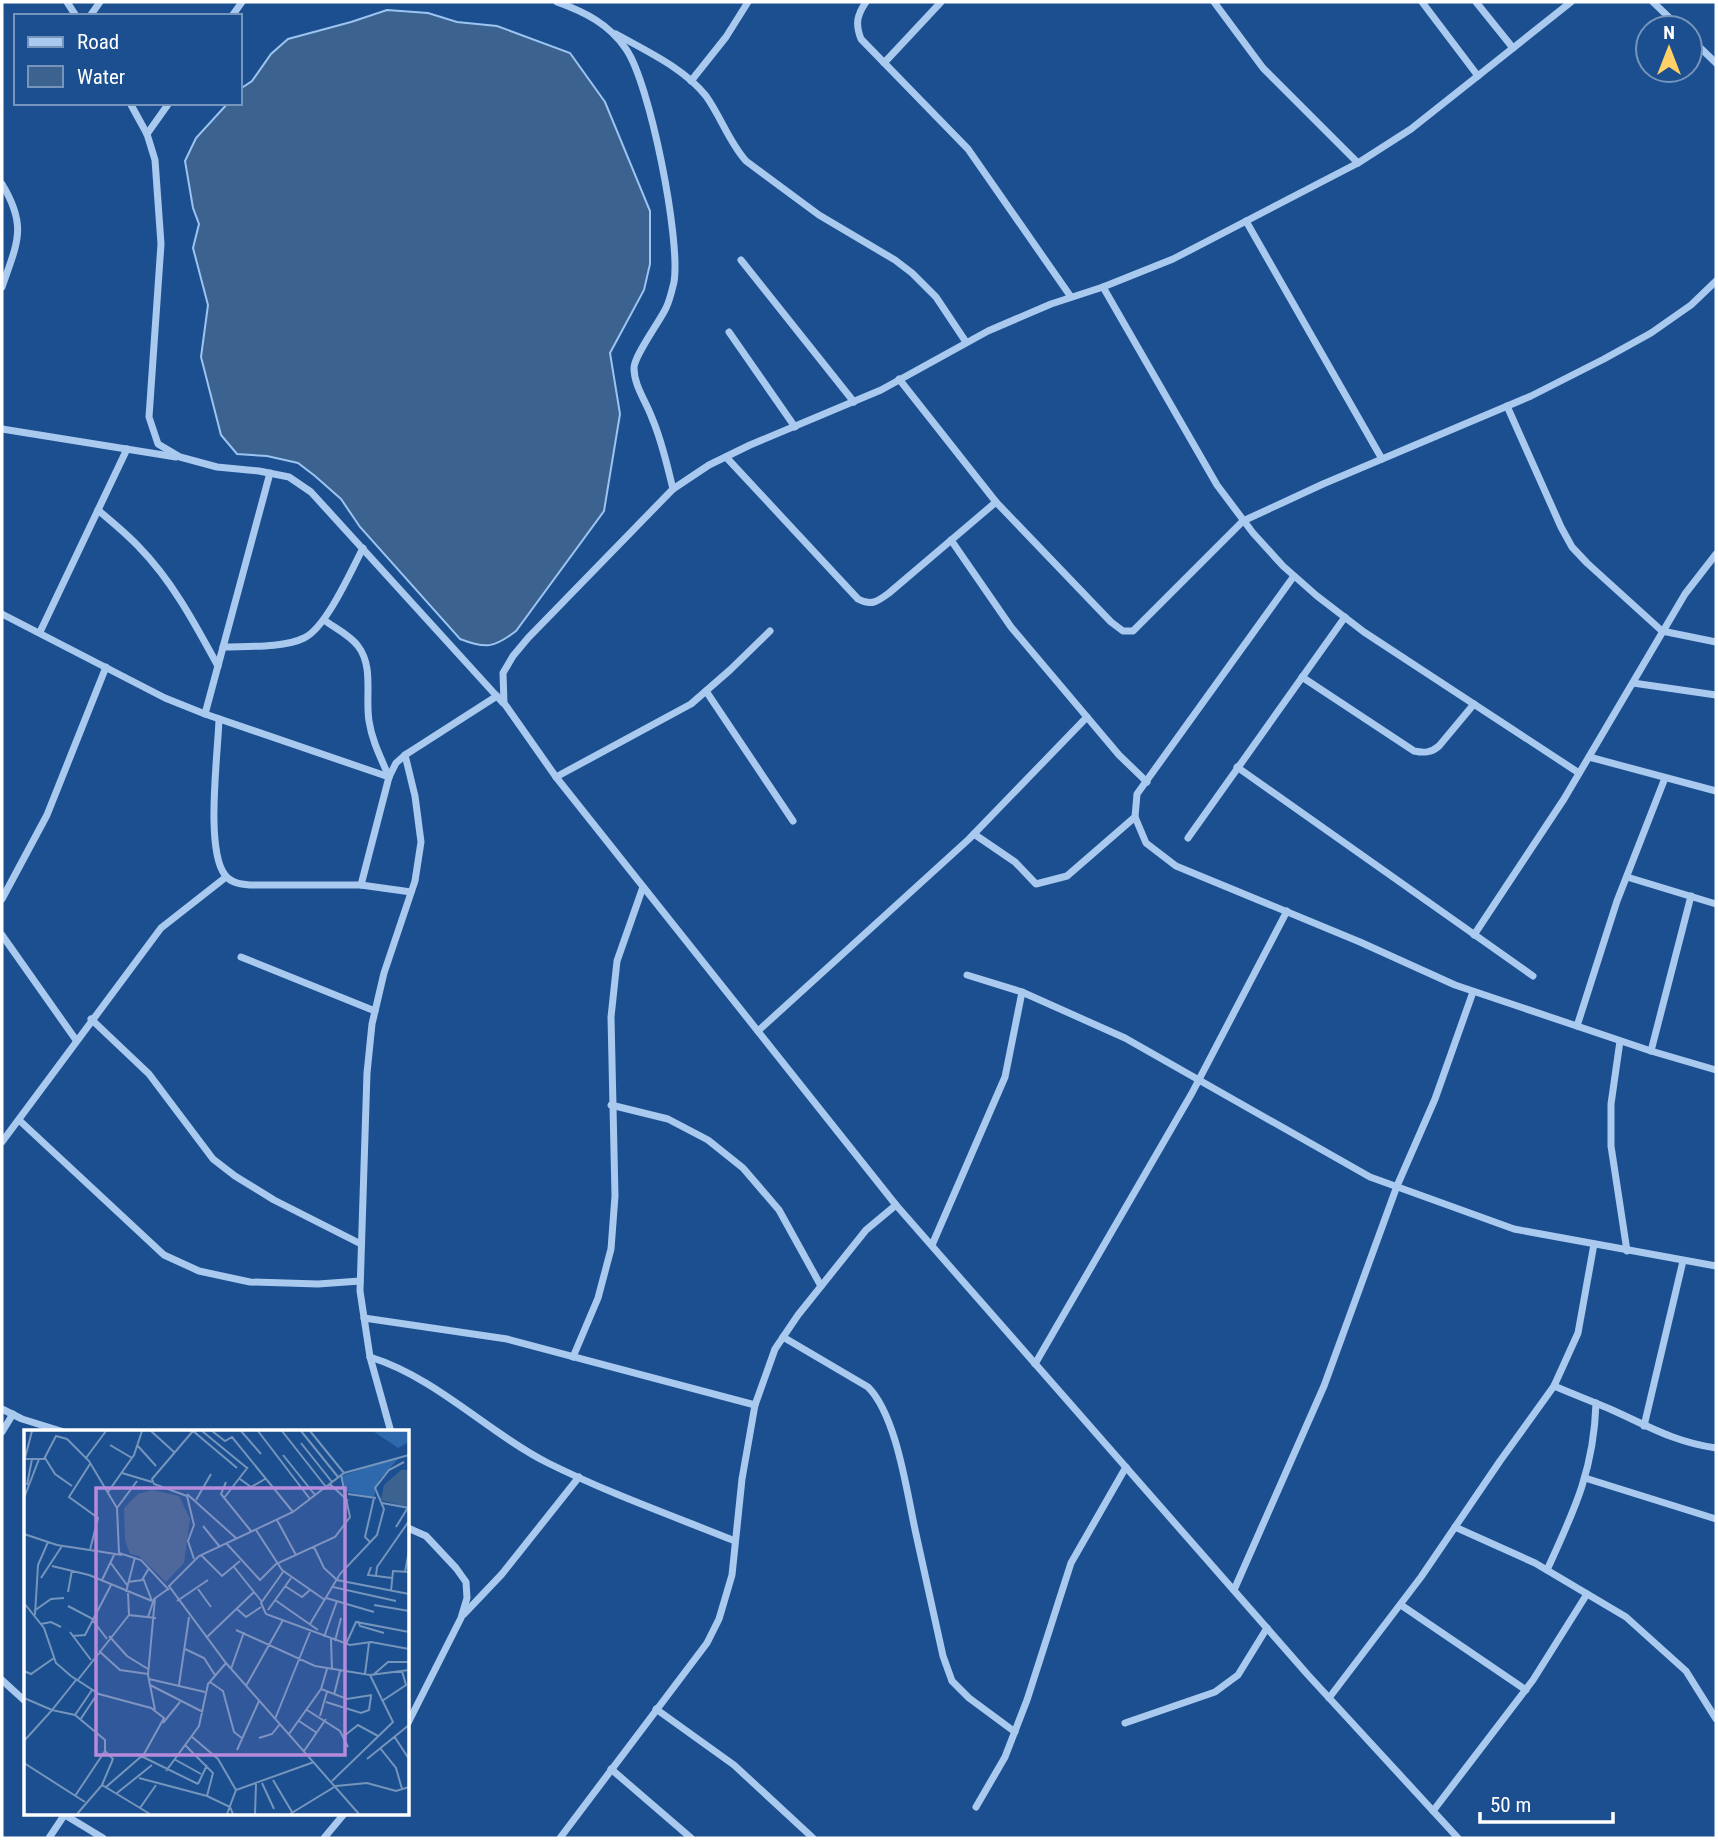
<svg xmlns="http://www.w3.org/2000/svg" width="1718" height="1840" viewBox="0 0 1718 1840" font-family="'Roboto Condensed',sans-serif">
<rect width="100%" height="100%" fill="#1b4f8f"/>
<!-- water -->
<path fill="#3c6290" stroke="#9cc4f0" stroke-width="2" d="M387,10L428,13L457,22L497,26L570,53L605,102L650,211V264L644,290L610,353L620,414L604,511L516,631C494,648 486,649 460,639L360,527L341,499L315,476L298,463L267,456L237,454L221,435L201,357L208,305L193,248L199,224L193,208L185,161L196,138L228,103H240V89L252,81L271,54L288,39L351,22Z"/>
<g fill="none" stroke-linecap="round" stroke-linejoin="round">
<!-- street -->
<g stroke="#a9c9ee" stroke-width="7">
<path d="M67,2L76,16"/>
<path d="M557,2C585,12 609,24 626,49C650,83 681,241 674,282C672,290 670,300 666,308C660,321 634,356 634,368C634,386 646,401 652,418C662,441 667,465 673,489"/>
<path d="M866,2C857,15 855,24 861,39L968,149L1071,297"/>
<path d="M1214,2L1263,68L1358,163"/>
<path d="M1422,2L1478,76"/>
<path d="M1476,2L1513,48"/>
<path d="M1653,2L1680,28"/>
<path d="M90,16L100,2"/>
<path d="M232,16L242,2"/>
<path d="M616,34C646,51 684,68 706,96C721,117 729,142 746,161L819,215L895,260L912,273L936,297L966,342"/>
<path d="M1690,38L1716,63"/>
<path d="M884,63L941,2"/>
<path d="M691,81L726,37L748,2"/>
<path d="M130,103L147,134L155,160L161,244L149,417L158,444L180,457L217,467L259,471L289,477L311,492L503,703"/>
<path d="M147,134L169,103"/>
<path d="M2,184C28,227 17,243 2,287"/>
<path d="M1246,221L1382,459"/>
<path d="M741,260L854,402"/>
<path d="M1103,287L1217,485L1253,533L1283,566L1317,596L1364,632L1579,773"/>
<path d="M729,332L795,427"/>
<path d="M899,379L996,502L1111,622L1123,631H1133L1243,521L1323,484L1531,396L1604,359L1651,333L1691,305L1716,281"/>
<path d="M1507,406L1561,527L1572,547L1587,563L1662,631L1716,642"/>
<path d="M2,429L176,457"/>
<path d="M726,457L858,599C871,606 877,602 889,593L996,502"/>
<path d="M98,510C112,522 127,534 139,547C173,582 195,624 218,666"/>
<path d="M951,540L1011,627L1119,755L1147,782"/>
<path d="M1294,576L1137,794L1135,817L1146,843L1176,866L1360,942L1455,985L1651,1051L1716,1070"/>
<path d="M2,614L165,698L205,714L389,777"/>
<path d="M324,620C335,628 350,635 358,646C374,667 365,696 369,721C372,741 381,758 389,777"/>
<path d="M40,632L127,449"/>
<path d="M223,647C246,646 284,648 304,638C326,628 351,571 363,548"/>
<path d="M1302,677L1414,751C1424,753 1431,753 1439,746L1474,704"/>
<path d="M1633,683L1716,695"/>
<path d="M706,691L793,821"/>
<path d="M205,714L270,473"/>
<path d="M219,719C218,754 205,849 225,875C231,883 240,884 250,885H361L411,892"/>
<path d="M1589,757L1716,791"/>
<path d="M1237,767L1533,976"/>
<path d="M556,777L691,704L730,670L770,631"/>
<path d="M974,834L1015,862L1036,884L1067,876L1135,817"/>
<path d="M1188,838L1345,617"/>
<path d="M1627,877L1716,904"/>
<path d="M361,885L389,777L396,763L405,755L497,696"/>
<path d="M2,899L47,815L106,667"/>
<path d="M2,935L76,1040"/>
<path d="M1474,935L1564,799L1685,594L1716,554"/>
<path d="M241,957L375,1011"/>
<path d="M967,975L1022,992L1125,1038L1370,1177L1514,1229L1716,1266"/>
<path d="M91,1019L149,1074L213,1159L235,1176L274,1200L361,1244"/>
<path d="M1577,1026L1617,901L1665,778"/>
<path d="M758,1031L969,839L1087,717"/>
<path d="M1620,1041L1611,1104V1146L1627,1251"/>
<path d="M1651,1051L1691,896"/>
<path d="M611,1105L668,1119L708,1140L743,1168L779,1210L821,1286"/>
<path d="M19,1120L164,1255L199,1271L250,1282L318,1284L360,1281"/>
<path d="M2,1142L161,928L226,877"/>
<path d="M932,1245L1005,1077L1022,992"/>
<path d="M364,1318L507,1339L755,1405"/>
<path d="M783,1337L868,1387C897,1416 907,1494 916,1534C925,1575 934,1615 943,1656L952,1681L969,1698L1015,1732"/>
<path d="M370,1357C437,1378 487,1432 548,1463C608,1493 673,1516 735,1541"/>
<path d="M573,1357L598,1298L611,1249L615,1196L611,1017L617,961L643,887"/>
<path d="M1035,1364L1192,1093L1287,911"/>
<path d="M1554,1386C1573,1394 1591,1401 1610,1409C1648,1426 1674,1442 1716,1448"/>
<path d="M2,1409L22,1419L64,1432"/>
<path d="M1644,1426L1683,1261"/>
<path d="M2,1432L13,1414"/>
<path d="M391,1432L370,1357L360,1291L367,1073L372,1024L384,973L415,881L421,842L415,796L405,755"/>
<path d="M1585,1478L1716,1519"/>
<path d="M1455,1527L1535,1563L1626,1617L1686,1671L1716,1719"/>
<path d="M408,1528L426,1536L456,1568L466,1582L467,1598L461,1618L408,1723"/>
<path d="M1547,1570C1574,1511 1594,1470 1596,1403"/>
<path d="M1234,1590L1324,1386L1397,1186L1435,1099L1473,992"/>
<path d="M1401,1605L1526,1690"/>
<path d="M464,1614L502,1574L579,1477"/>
<path d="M2,1680L26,1702"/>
<path d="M1329,1698L1421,1577L1500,1461L1554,1386L1578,1333L1594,1244"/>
<path d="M656,1709L734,1765L813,1838"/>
<path d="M1125,1723L1215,1692L1238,1675L1267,1628"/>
<path d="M611,1769L691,1838"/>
<path d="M976,1807L1005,1757L1027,1700L1071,1563L1126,1467"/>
<path d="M1433,1811L1533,1680L1587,1594"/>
<path d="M65,1815L103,1838"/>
<path d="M49,1838L65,1814"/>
<path d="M324,1838L344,1814"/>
<path d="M560,1838L707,1643L719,1619L732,1575L742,1479L755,1405L775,1349L798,1315L866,1230L896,1205"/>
<path d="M1458,1838L1308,1675L896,1205L556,777L504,703L503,673L513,656L528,638L673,489L709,465L750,445L881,390L988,331L1051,304L1103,287L1173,259L1358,163L1411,129L1571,2"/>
</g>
</g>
<!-- overview -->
<g transform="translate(24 1430)">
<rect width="385" height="385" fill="#1b4f8f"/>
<path d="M349,1H385V12L374,18ZM376,27L355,50L350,67L323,62L317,46Z" fill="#2e69ad"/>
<path d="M377,40H385V78L357,70L360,55ZM128,60L155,66L166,89L160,133L142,152L115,126L106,124L101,110L100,78L114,64Z" fill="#3c6290"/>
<path fill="none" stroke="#7695bc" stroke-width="2" d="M127,1L150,22M178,1L223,38M188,1L201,11L208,7L269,82M217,1L237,24M234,1L286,69M258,1L302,57M277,1L314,47M286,1L320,43M277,13L308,52M86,15L108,28M113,15L132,36M259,25L291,65M1,28L8,1M21,28L31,44L48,56M62,28L82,1M0,29H20L32,6L43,9L65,31L93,78L95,123L117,130L145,160M98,43L128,52M216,49L227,57L241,49M202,52L197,64L227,101M306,54L324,71M3,55L8,29M84,62L110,25L118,1M163,64L212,108M324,64L352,68M0,68L15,29M200,68L224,37M172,70L187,44M358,73L385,78M93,78L113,51M253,90L272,125M179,96L196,117M372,97L383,79M232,100L258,140L301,170M0,104L33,115L98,125M346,112L341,107L350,68M202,113L236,150L252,134L311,107L326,87L317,45M290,117L300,138L313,150L385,164M66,120L74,88L45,67L66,34M177,125L198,146L216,131M170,129L164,111L170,95L163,66L130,54L128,49L169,1L213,38M86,132L103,155M28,136L65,145L128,171M210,137L238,172M347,137L344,145L368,148M259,142L237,173L242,184L326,215L347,212L385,219M381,142L385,121M352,146L353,137L385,91M17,148L38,116M119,148L128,171M78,150L91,123M104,152L118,150L125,138M261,156L278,167L286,160M309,157L372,171M174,159L187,177M367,161L369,141L385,142M44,162L48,140M102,162L111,127M104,163L105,185L132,188M131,168L124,245L131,280M302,168L350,182M251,170L294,200M153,171L184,150M0,173L20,198L32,233L47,246L75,264L127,278L140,288L120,324L82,357M350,175L385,181M44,176L67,188L83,209M213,179L222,187L237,177M244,180L267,148M10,181L27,169L40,168M11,185L14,135L24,112M124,187L130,169L144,159M334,191L336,196L360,203M17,194L27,192L37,197M286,194L316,144L353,105L360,79L351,58L365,40L380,32M212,200L291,236L346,245L385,240M46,202L67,230M48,206L61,205L87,155M85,206L103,226L124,239M300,207L313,171M182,208L230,162M307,209L308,240M311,211L317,188M322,214L332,192L385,202M161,219L180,228L191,245M75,221L96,240L124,244M207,239L220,202M0,241L7,244L30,228M341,244L345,213M349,245L364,232H385M125,249L181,262M53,251L105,185M186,252L199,261L210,302L219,309M126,255L179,282M155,255L165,187M222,256L259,190M297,259L323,269L348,265M310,265L316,241M0,268L28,280L52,250M358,271L382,255L378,241M302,272L337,283L345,280L347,266M283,280L316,301L324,317M51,285L68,260M296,286L303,262M251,289L286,202M56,290L74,263M275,291L293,303M139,293L156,272M265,304L297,259L303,239M167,306L194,329L212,360M320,306L334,295L354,306M370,306L385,329M235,308L248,304L256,294M0,311L28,280L51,285L81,310V321L51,366M161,315L189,343L183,366M356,318L372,338L378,359M213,320L235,271M280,321L302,289M117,326L174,354M150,329L177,344M343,329L385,295M0,333L61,372M142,341L175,296L184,254L202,233M115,348L183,366L206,377L209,384M249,350L268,382M308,351L369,292L346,245M238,353L250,379M174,354L183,335M78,355L89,329L81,321M93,363L128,335M116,378L132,355M53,384L78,355L126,384M203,384L212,360L290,332M231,384L232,354M266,384L312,356L343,353L372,361L385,357M335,384L202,233L145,156L175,126L269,82L320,43L385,25"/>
<path fill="#b68bdc" fill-opacity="0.15" stroke="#b68bdc" stroke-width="3.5" d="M72,58H321V325H72Z"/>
<rect width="385" height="385" fill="none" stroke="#fff" stroke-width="3.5"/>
</g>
<!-- border -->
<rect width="1718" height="1840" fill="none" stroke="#ffffff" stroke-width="7"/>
<!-- legend -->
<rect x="14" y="14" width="228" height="91" fill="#1b4f8f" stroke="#7695bc" stroke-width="2"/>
<rect x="28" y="37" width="35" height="10" fill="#a9c9ee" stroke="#7695bc" stroke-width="2"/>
<text x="77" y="49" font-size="21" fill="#ffffff">Road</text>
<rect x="28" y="66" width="35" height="21" fill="#3c6290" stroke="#7695bc" stroke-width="2"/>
<text x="77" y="84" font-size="21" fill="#ffffff">Water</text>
<!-- north arrow -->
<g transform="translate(1669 49)"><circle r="33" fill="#1b4f8f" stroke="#7695bc" stroke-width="2"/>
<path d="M0-5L12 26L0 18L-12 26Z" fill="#ffd166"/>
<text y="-10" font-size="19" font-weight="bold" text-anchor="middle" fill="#ffffff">N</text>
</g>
<!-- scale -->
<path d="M1480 1812v10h133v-10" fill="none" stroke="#ffffff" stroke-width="3.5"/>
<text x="1490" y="1812" font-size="21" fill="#ffffff" stroke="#1b4f8f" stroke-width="5" paint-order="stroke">50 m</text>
</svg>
